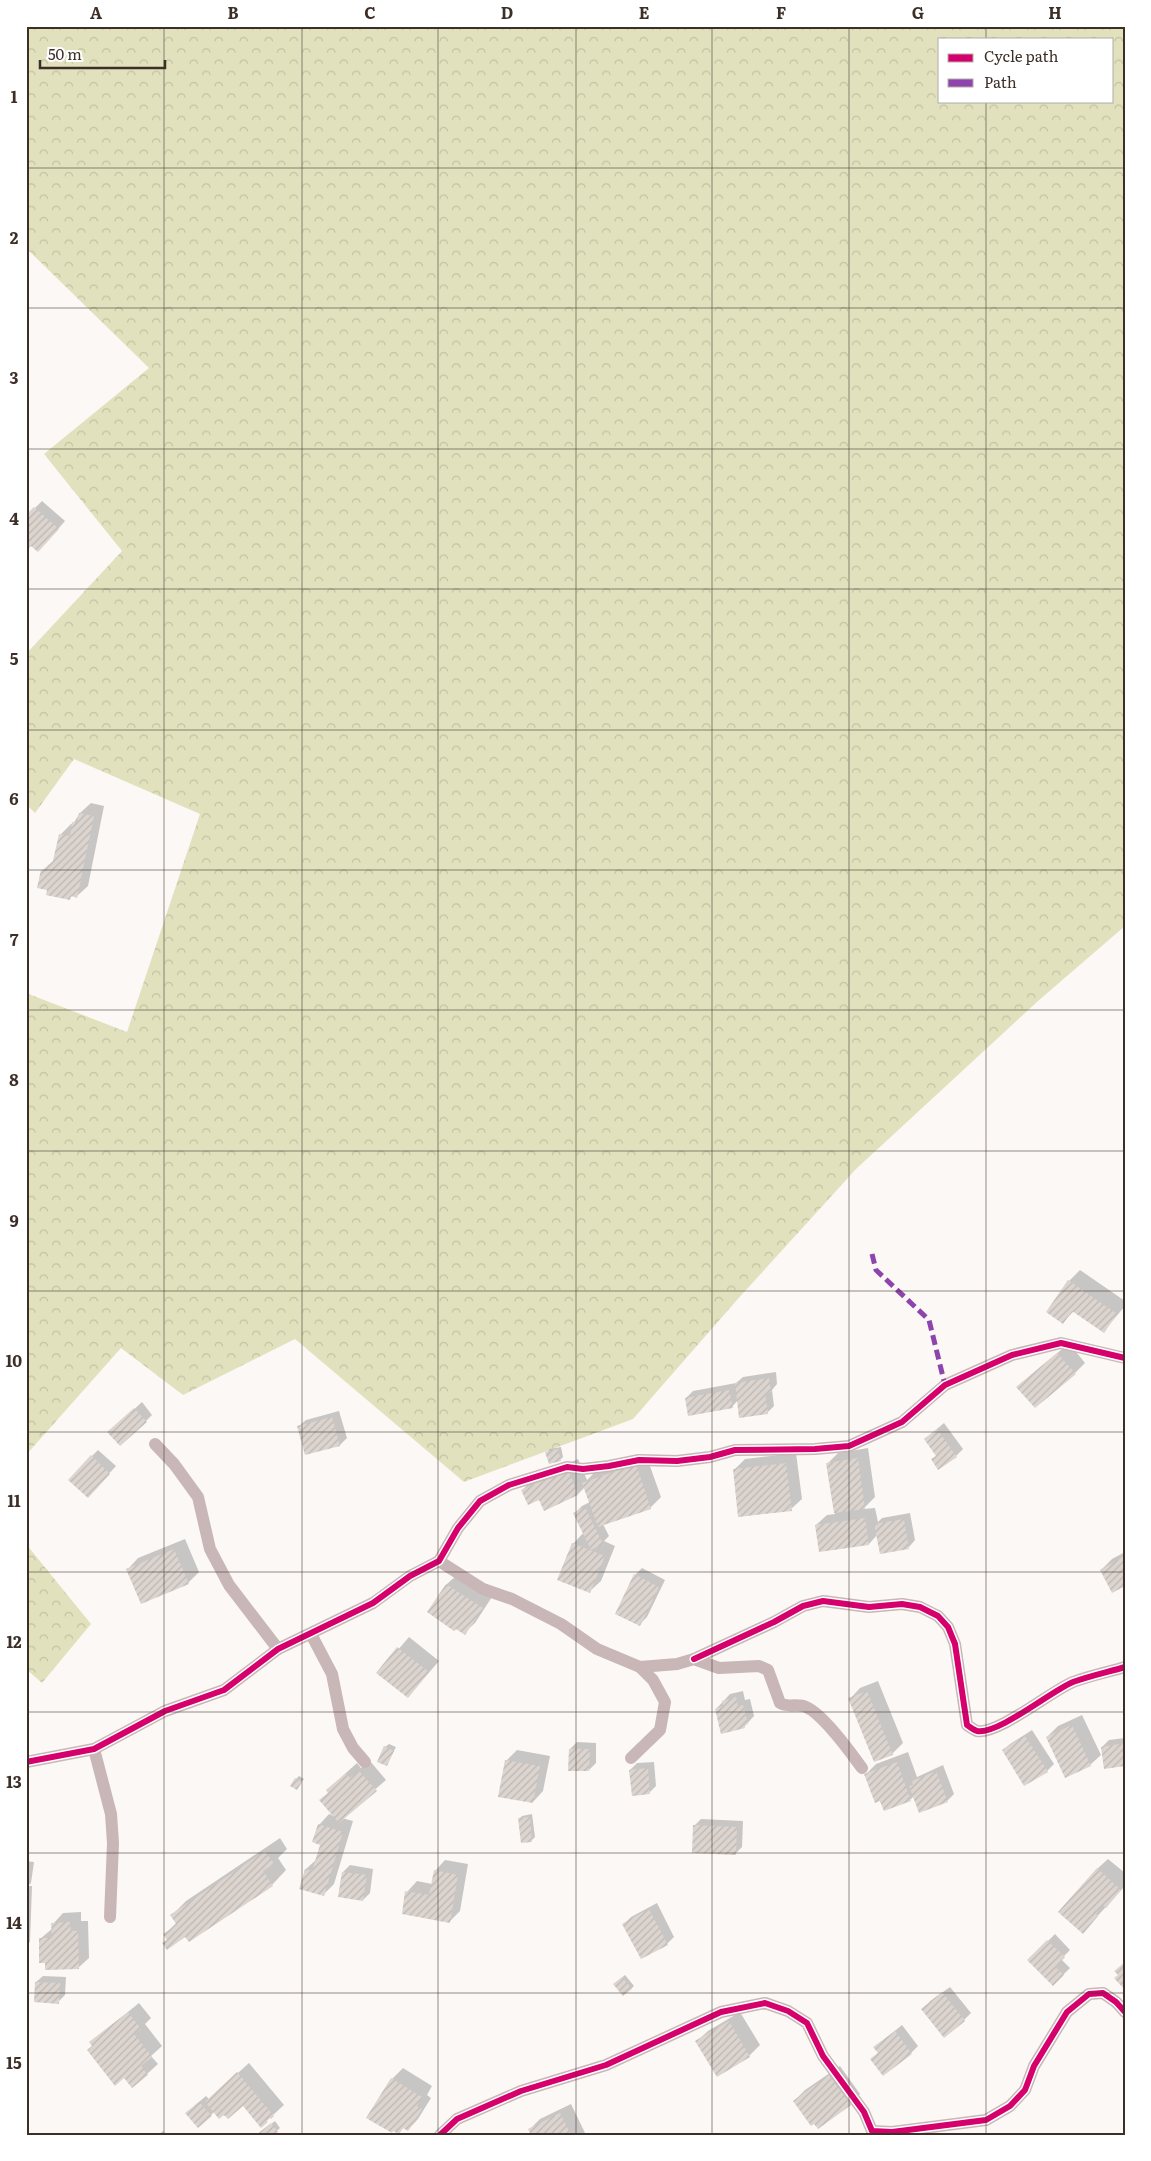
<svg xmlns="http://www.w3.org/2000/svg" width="1151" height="2161" viewBox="0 0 1151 2161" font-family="Literata,serif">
<defs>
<pattern id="forest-crowns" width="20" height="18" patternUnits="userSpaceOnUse" patternTransform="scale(1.25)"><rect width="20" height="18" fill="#e1e2bd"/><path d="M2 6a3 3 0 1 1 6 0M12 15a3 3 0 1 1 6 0" fill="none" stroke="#c2c2a2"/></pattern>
<pattern id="building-hatch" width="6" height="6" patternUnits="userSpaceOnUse" patternTransform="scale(1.25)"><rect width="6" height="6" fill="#dbd4cf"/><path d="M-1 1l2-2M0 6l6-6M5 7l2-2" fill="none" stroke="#bdb6b2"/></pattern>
</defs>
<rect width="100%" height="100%" fill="#fbf8f6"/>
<!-- forest -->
<g fill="url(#forest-crowns)" fill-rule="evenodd">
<path d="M26,26H1125V926L1038,1001L856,1169L736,1301L633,1419L464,1482L295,1339L183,1395L121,1348L26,1455V993L127,1032L200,814L74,759L35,813L26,804V654L122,551L44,454L149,368L26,248ZM940,39H1112V101H940Z"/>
<path d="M26,1544L91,1624L42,1683L26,1669Z"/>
</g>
<!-- shadow -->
<g fill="#0003">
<path d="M42,501L65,521L45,544L26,517Z"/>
<path d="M91,803L104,806L88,886L77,896L73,895L69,899L49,889L42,871L54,860L61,834L71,824H73L80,813Z"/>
<path d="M1080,1270L1125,1301V1306L1104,1331L1074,1311L1063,1322L1048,1311L1069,1281Z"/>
<path d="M1069,1343L1085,1363L1075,1373L1018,1387Z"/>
<path d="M776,1372L777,1384L772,1390L774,1406L767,1413L738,1400L732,1407L686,1398L693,1391L736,1383L743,1377Z"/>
<path d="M142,1402L152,1415L146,1421L116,1426Z"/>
<path d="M339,1411L347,1438L340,1445L306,1454L299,1426L306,1420Z"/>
<path d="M944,1423L963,1449L956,1456L932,1460L937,1455L925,1439Z"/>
<path d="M561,1447L563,1457L560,1460L547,1452L550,1449Z"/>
<path d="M868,1448L875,1497L863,1509L875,1508L878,1522L882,1518L910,1513L915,1540L909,1547L877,1535L869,1544L816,1525L827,1515L835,1514L828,1463L838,1453Z"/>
<path d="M98,1450L116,1466L94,1490L92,1456Z"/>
<path d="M796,1453L802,1499L791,1509L734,1470L745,1459Z"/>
<path d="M646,1455L661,1497L650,1508L603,1524L609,1536L604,1541L615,1546L601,1581L590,1591L573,1544L584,1532L575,1513L582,1506L590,1502L585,1487L578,1494L540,1499L522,1490L533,1480L578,1459L587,1480L594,1473Z"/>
<path d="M185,1539L199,1572L188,1583L128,1569L138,1558Z"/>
<path d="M1125,1552V1584L1101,1570L1112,1559Z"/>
<path d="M642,1568L665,1580L647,1617L640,1624L635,1575Z"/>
<path d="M458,1574L492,1597L475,1623L464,1633L429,1612L447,1584Z"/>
<path d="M409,1637L439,1661L408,1697L378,1673Z"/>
<path d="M878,1681L903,1743L892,1754L850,1699L860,1688Z"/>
<path d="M743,1691L745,1700L750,1699L754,1716L744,1727L716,1709L730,1694Z"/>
<path d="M1082,1715L1101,1755L1090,1765L1047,1737L1058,1726Z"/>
<path d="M1032,1730L1054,1764L1047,1771L1003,1750L1010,1744Z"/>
<path d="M1125,1738V1765L1102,1747L1109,1740Z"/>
<path d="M577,1742L596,1743V1763L589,1770L570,1749Z"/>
<path d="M389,1744L396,1747L387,1764L385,1747Z"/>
<path d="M517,1750L550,1756L543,1791L533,1802L506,1761Z"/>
<path d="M908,1752L917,1777L943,1765L954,1794L947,1801L914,1796L910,1800L884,1809L866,1774L876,1764Z"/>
<path d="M370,1761L386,1780L342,1818L353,1821L334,1884L324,1894L301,1888L306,1869L318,1858L322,1844L319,1825L329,1814L334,1816L321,1800L329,1792L327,1790L357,1763L361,1768Z"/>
<path d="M654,1762L656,1786L649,1793L630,1770L637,1763Z"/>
<path d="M299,1776L304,1779L299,1785L296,1779Z"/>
<path d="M532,1814L535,1837L532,1840L519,1819L522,1816Z"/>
<path d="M701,1819L743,1821L742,1847L735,1854L694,1826Z"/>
<path d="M280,1838L287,1849L278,1858L286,1870L272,1885L189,1940L186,1935L163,1943L168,1939L165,1934L177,1922L172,1915L186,1901Z"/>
<path d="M1108,1859L1125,1873V1886L1093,1921L1097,1869Z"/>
<path d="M445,1860L468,1864L460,1911L450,1921L407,1892L417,1881L432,1884L435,1871Z"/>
<path d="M26,1861L34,1862L31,1883L28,1886H32L30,1942L26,1946Z"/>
<path d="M350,1865L373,1869L370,1893L363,1900L343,1872Z"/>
<path d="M657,1903L674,1937L667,1944L624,1924L631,1917Z"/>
<path d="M81,1912V1921H88L89,1958L78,1968L40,1939L53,1928V1924L63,1913Z"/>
<path d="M1055,1934L1070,1950L1061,1959L1070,1968L1053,1985L1029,1960Z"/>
<path d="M625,1975L634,1986L631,1989L618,1981Z"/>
<path d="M43,1976L66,1977L65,1995L58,2002L36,1982Z"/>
<path d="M950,1987L971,2013L964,2020L929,2002Z"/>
<path d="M139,2003L151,2018L145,2024L162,2046L151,2056L158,2064L147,2074L125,2076L91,2042Z"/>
<path d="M740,2012L760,2045L749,2056L717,2075L697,2041L708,2031Z"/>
<path d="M902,2025L918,2046L911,2053L871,2059L879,2052L875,2047Z"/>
<path d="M249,2063L284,2105L261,2126L243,2105L225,2113L214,2112L211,2115L194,2106L206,2096L209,2099Z"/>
<path d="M840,2066L860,2094L850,2104L794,2101L805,2090Z"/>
<path d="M403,2068L432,2086L427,2095L431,2098L418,2119L408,2130L404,2127L399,2133L368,2117L392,2079Z"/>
<path d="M571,2104L586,2135H532L530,2129L540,2119Z"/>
<path d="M275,2121L280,2128L272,2135H257Z"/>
<path d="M163,2131L166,2135H158Z"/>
</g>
<!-- building -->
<g fill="url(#building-hatch)">
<path d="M34,507L59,529L38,552L31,546L26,551V515Z"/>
<path d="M79,813L94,816L77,898L71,896L70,900L46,895L47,890L37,888L41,870L47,871L49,864L52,865L59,834L70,836L72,822L77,823Z"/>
<path d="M1068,1280L1117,1314L1104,1333L1072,1311L1063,1324L1046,1312Z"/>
<path d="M1057,1353L1076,1374L1035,1408L1016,1387Z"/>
<path d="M769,1378L771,1392L765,1393L768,1414L739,1418L735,1383Z"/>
<path d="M729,1390L733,1408L688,1416L685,1398Z"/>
<path d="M134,1408L147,1422L120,1446L107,1432Z"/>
<path d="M332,1417L340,1446L305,1455L297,1426Z"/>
<path d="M937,1429L957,1457L938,1470L931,1459L936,1456L924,1439Z"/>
<path d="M558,1449L561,1461L549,1464L545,1452Z"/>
<path d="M91,1455L110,1474L88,1498L68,1480Z"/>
<path d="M858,1458L865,1509L834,1513L826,1463Z"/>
<path d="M786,1463L792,1511L738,1517L733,1469Z"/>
<path d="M636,1464L651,1509L598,1527L582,1483Z"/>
<path d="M568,1469L578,1495L544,1511L539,1500L528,1505L521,1490Z"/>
<path d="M585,1507L603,1544L591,1550L573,1513Z"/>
<path d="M865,1518L869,1545L819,1552L815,1525Z"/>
<path d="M904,1519L909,1549L880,1554L874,1524Z"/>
<path d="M572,1543L605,1556L590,1593L557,1580Z"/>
<path d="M174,1549L189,1584L141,1604L126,1569Z"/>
<path d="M1125,1556V1586L1112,1593L1100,1570Z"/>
<path d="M634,1574L659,1587L640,1626L615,1614Z"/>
<path d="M446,1584L483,1608L465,1635L456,1629L454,1631L427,1612Z"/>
<path d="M397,1647L429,1672L408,1698L376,1673Z"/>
<path d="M867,1691L893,1755L874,1762L848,1698Z"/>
<path d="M736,1697L738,1706L743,1705L748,1724L744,1725L745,1728L721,1734L715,1709L723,1706L722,1701Z"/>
<path d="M1072,1725L1091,1766L1065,1778L1046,1737Z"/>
<path d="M1025,1736L1048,1772L1024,1786L1002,1750Z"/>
<path d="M1125,1743V1766L1104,1769L1101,1747Z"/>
<path d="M384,1746L394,1751L387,1766L377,1762Z"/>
<path d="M569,1749H590L589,1771H568Z"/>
<path d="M505,1760L540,1766L533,1803L498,1797Z"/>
<path d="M897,1762L911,1801L884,1811L880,1801L875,1803L864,1774Z"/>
<path d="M648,1768L650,1794L632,1796L629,1770Z"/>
<path d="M359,1771L377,1791L339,1823L319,1800L328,1793L326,1790L346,1773L350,1778Z"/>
<path d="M936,1771L948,1802L919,1813L909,1786L913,1785L912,1781Z"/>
<path d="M295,1778L302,1782L297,1790L290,1786Z"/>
<path d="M530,1817L532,1842L521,1843L518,1818Z"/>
<path d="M318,1824L343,1832L324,1896L299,1889L305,1869L312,1871L320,1845L312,1842Z"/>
<path d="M693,1825L737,1827L736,1855L692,1853Z"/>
<path d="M265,1851L274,1864L263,1871L273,1886L189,1942L185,1937L167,1950L162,1943L167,1940L163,1934L177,1925L170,1915Z"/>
<path d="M1097,1868L1121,1890L1106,1908L1103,1905L1096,1914L1098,1916L1083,1934L1058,1912Z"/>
<path d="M434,1870L458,1875L450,1923L402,1914L405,1891L429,1895Z"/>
<path d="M342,1872L367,1875L363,1901L338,1897Z"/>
<path d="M649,1909L668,1945L641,1959L622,1924Z"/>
<path d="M70,1922L71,1931H78L79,1969L45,1970V1963H39V1938H52L51,1923Z"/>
<path d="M1047,1940L1065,1957L1055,1967L1064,1975L1053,1986L1027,1960Z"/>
<path d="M1125,1962V1990L1114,1978L1118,1975L1114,1971Z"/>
<path d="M622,1977L632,1989L623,1996L613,1984Z"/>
<path d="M35,1982L60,1983L59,2004L34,2002Z"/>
<path d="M942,1992L965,2021L944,2038L921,2009Z"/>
<path d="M128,2012L141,2029L134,2034L152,2057L141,2066L148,2075L132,2088L124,2078L115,2086L87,2050L92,2046L89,2042Z"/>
<path d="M729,2021L750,2057L717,2077L695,2041Z"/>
<path d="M895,2031L912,2054L883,2076L870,2059L878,2053L873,2047Z"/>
<path d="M237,2072L274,2116L271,2119L269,2117L266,2120L268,2122L261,2128L243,2106L228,2119L224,2115L219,2119L205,2102Z"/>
<path d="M829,2075L851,2105L818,2129L814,2124L811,2126L793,2101Z"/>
<path d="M391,2078L422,2097L417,2106L422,2109L408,2131L403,2128L399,2134L393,2131L392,2133L366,2118Z"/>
<path d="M199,2102L212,2116L198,2128L185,2113Z"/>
<path d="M560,2113L571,2135H531L528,2129Z"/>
<path d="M271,2123L278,2132L274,2135H256Z"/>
</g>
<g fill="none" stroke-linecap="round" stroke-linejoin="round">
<!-- street -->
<g stroke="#c8b7b6" stroke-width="12">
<path d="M155,1444L174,1464L198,1497L210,1549L229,1585L278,1649"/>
<path d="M439,1561L483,1589L512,1599L561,1624L597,1649L640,1667L653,1680L665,1702L660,1730L631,1758"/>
<path d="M311,1634L332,1674L343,1729L353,1748L365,1762"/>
<path d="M694,1659L774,1622L803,1606L823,1601L869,1607L902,1604L920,1607L938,1616L948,1627L955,1644L967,1725C970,1727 974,1730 977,1731C998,1735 1051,1691 1073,1682C1089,1676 1108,1672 1125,1667"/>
<path d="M640,1667L677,1664L694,1659L719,1668L759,1666L768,1670L780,1703C788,1708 798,1703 806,1707C823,1714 851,1753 862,1768"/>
<path d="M94,1749L111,1814L113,1843L110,1917"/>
<path d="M26,1762L94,1749L165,1711L224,1690L278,1649L373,1603L410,1576L439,1561L458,1528L480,1501L509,1485L567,1467L583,1469L609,1466L639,1460L677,1461L710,1457L735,1450L815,1449L849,1446L902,1422L945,1385L1012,1355L1061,1343L1125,1358"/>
<path d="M440,2135L457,2119L521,2091L606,2065L721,2012L765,2003L788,2011L807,2023L823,2056L864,2112L872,2131L892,2132L986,2120L1010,2106L1025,2090L1034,2066L1067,2012L1089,1994L1103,1993L1116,2002L1125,2012"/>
</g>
<!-- quiet -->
<path stroke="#8e44ad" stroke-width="5" stroke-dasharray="10 5" stroke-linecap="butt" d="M872,1254L876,1270L929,1320L945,1385"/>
<!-- cycleway casing -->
<g stroke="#fff" stroke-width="9">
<g id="cycleway">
<path d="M694,1659L774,1622L803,1606L823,1601L869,1607L902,1604L920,1607L938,1616L948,1627L955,1644L967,1725C970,1727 974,1730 977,1731C998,1735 1051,1691 1073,1682C1089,1676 1108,1672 1125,1667"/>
<path d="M26,1762L94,1749L165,1711L224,1690L278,1649L373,1603L410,1576L439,1561L458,1528L480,1501L509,1485L567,1467L583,1469L609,1466L639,1460L677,1461L710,1457L735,1450L815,1449L849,1446L902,1422L945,1385L1012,1355L1061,1343L1125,1358"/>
<path d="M440,2135L457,2119L521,2091L606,2065L721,2012L765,2003L788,2011L807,2023L823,2056L864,2112L872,2131L892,2132L986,2120L1010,2106L1025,2090L1034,2066L1067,2012L1089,1994L1103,1993L1116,2002L1125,2012"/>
</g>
</g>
<!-- cycleway -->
<use href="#cycleway" stroke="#d6006c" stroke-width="6"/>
</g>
<!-- grid -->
<path fill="none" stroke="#3c2f28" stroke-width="1" stroke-opacity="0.55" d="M164,26V2135M302,26V2135M438,26V2135M576,26V2135M712,26V2135M849,26V2135M986,26V39M986,101V2135M26,168H1125M26,308H1125M26,449H1125M26,589H1125M26,730H1125M26,870H1125M26,1010H1125M26,1151H1125M26,1291H1125M26,1432H1125M26,1572H1125M26,1712H1125M26,1853H1125M26,1993H1125"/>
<!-- border -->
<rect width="1151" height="2161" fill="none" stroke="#ffffff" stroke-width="55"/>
<!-- legend -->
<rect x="938" y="38" width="175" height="65" fill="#ffffff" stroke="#b1aca9"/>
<rect x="948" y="54" width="25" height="8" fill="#d6006c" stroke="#b1aca9"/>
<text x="984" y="62" font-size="15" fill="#3c2f28">Cycle path</text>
<rect x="948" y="79" width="25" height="8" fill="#8e44ad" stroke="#b1aca9"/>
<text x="984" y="88" font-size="15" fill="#3c2f28">Path</text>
<!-- scale -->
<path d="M40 60v8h125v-8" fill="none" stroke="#3c2f28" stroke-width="2.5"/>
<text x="48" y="60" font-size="15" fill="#3c2f28" stroke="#ffffff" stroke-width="4" paint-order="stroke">50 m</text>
<rect x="28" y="28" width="1096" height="2106" fill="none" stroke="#3c2f28" stroke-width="2"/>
<g font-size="16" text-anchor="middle" font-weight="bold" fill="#3c2f28">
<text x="96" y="19">A</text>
<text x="233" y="19">B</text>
<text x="370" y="19">C</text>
<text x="507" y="19">D</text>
<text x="644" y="19">E</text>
<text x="781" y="19">F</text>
<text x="918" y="19">G</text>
<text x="1055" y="19">H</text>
<text x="14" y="103">1</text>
<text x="14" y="244">2</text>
<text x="14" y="384">3</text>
<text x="14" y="525">4</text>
<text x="14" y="665">5</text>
<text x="14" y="805">6</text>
<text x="14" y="946">7</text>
<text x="14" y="1086">8</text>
<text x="14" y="1227">9</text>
<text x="14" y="1367">10</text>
<text x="14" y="1507">11</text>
<text x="14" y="1648">12</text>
<text x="14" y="1788">13</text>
<text x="14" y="1929">14</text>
<text x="14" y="2069">15</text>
</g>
</svg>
